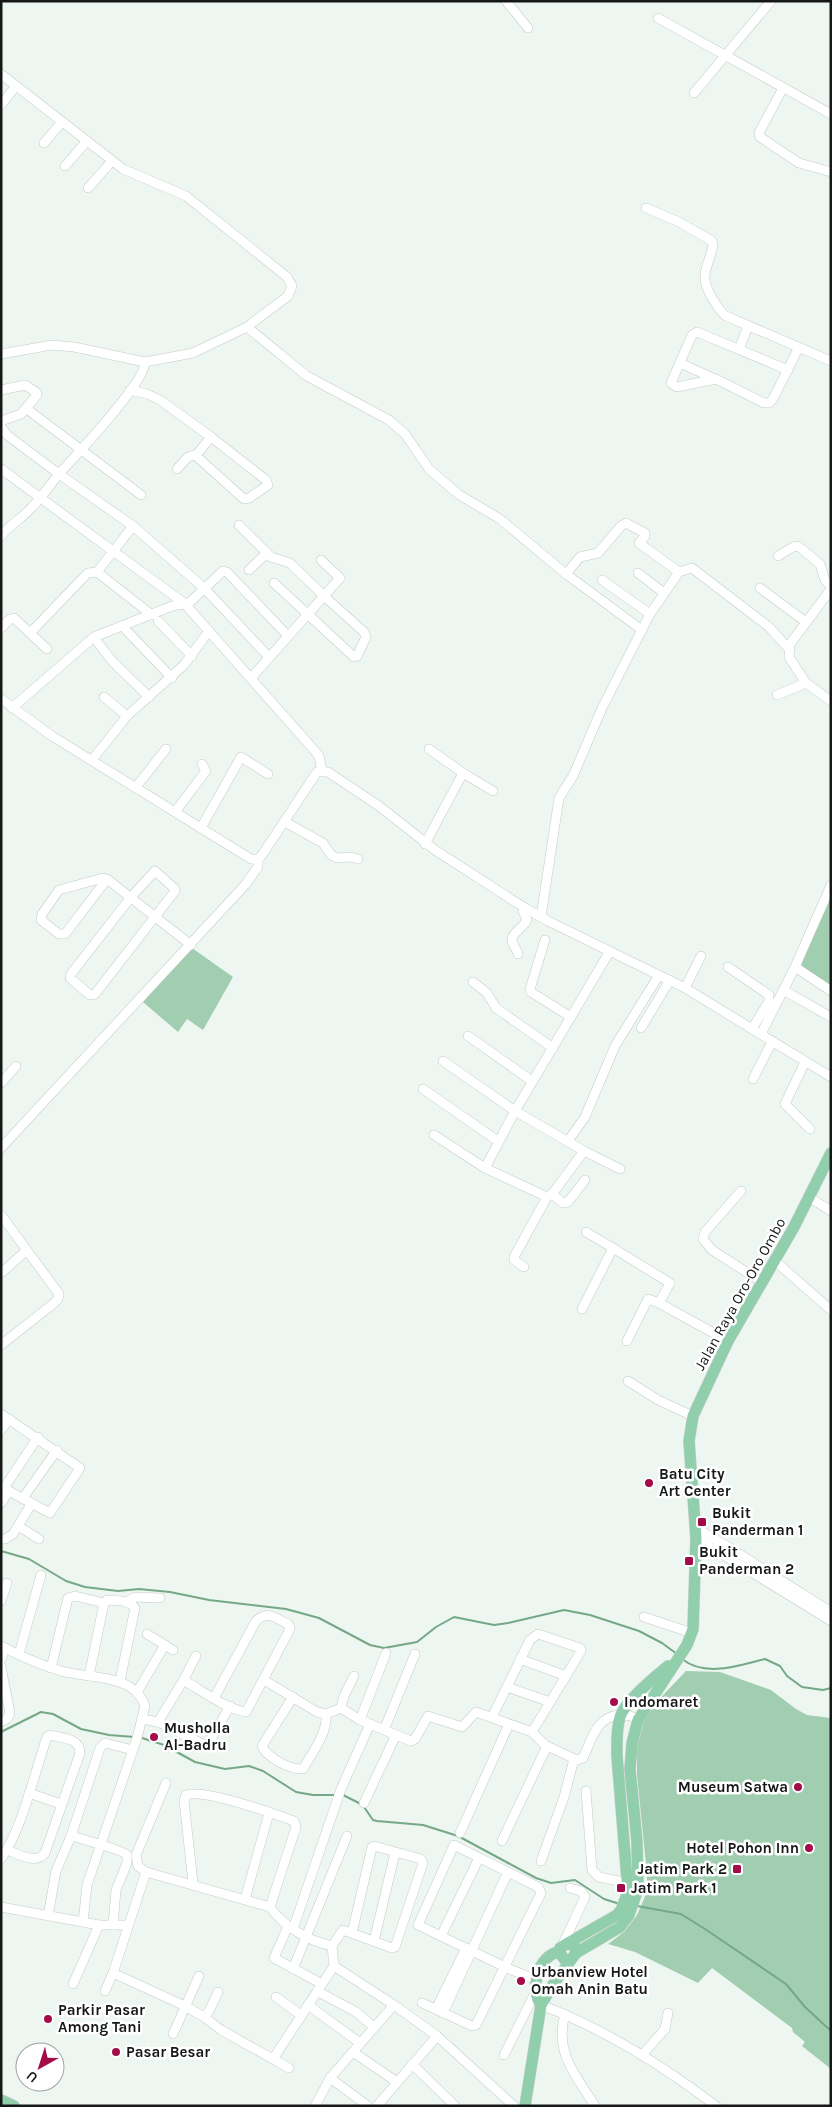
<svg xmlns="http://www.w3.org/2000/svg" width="832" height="2107" viewBox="0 0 832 2107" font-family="Karla,sans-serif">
<rect width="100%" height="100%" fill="#edf6f0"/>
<!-- green -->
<g fill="#a1ceb1">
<path d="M831,896V986L800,966Z"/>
<path d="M192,948L233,977L203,1030L187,1019L178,1032L143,1002Z"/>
<path d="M686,1671L720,1672L771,1690L796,1709L807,1715L831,1718V2069L802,2046L805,2042L793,2032L792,2028L712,1968L698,1983L635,1952L608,1944L624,1932L637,1915L647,1892V1874L637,1775V1747L646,1713Z"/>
</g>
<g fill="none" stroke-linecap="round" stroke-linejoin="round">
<!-- stream -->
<g stroke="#74a887" stroke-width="2">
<path d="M1,1551L29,1559L66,1581L85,1587L118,1591L139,1589L170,1592L209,1600L286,1609L319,1618L370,1645L384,1648L417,1642L436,1627L454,1617L494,1625L508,1623L564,1610L590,1615L639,1631L662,1643L677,1654"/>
<path d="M682,1659C706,1678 740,1665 765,1659L780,1666L787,1676L802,1687L823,1690L831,1688"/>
<path d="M1,1732L41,1712L53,1714L81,1729L109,1735L135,1737"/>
<path d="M139,1737L164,1745L195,1762L225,1769L249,1766L263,1771L296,1792L313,1795H336"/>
<path d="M343,1795L361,1804"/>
<path d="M364,1807L373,1820L377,1821L423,1825L458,1836L536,1878L551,1883L575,1880L604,1899L620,1904"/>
<path d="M637,1906L681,1914L705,1929L786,1984L805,2007L831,2031"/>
</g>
<!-- minor casing -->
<g stroke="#c3ccc6" stroke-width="10">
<g id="minor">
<path d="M506,1L528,28"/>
<path d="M658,18L831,114"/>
<path d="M1,74L123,169L186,196L287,277L292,286L288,296L247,327L193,353L145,362L74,347L52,345L1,354"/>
<path d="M783,88L759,133L760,137L799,163L831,172"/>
<path d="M694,93L771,1"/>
<path d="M1,105L16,86"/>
<path d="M44,143L62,122"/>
<path d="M65,166L87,141"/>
<path d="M88,188L112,161"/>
<path d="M646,208L679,222L712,241L713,245C708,270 698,273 712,298C717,305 719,311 726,316L831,361"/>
<path d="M247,327L307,376L389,420L405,434L429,469L458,494L500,519L566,574"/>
<path d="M739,349L748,326"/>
<path d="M680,363L715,379"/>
<path d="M788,370L697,332L692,335L671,383L677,387L716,379L764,403H769L773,399L798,349"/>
<path d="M1,390L25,385L36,392L37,395L21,414L1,421"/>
<path d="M130,390L147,394L160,400L211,437L266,480L268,485L249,498L244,499L195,455"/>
<path d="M27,409L141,495"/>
<path d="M1,427L7,435L59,474L133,526L204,588L269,657"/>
<path d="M1,469L184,603L314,750L319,756L322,771"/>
<path d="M177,469L188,457L197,454L211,437"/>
<path d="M239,525L271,557L290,563L324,596L364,632L366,637L357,656L354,657L274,583"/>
<path d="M1,536C10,524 23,518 32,507C42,497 50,485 59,474C75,456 146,382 145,362"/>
<path d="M778,556L793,547L798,546L820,564L825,580L831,586"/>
<path d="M249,570L267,553"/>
<path d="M97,572L152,615"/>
<path d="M638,573L664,593"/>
<path d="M602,580L650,614L679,572L692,568L769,627L788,648"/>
<path d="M760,588L806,622"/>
<path d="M831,589L790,644L789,657L806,683L831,701"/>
<path d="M158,621L192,656"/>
<path d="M1,628L10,619L14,618L47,649"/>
<path d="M126,630L172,678"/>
<path d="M642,630L566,574L580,557L598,553L621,526L626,523L645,533V536L639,543L679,572"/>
<path d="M31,632L82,579L88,573L97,572L133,526"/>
<path d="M98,643L113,662L149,697"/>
<path d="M251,678L340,578L321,560"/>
<path d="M777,695L806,683"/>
<path d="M104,697L127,716"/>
<path d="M1,699L52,736L251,859H258L262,855L317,772H328L379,806L435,850L525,908L548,921L685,988L831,1077"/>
<path d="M12,708L94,637L172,606L189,603L223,571L227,572L288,636"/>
<path d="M429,749L463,773L493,791"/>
<path d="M92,760L127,716L184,665L209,631"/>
<path d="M136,787L166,749"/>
<path d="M175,812L206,771L202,764"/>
<path d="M285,822L323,843L331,855L337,858L351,857L358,859"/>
<path d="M201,828L241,757L268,774"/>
<path d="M425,844L463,773"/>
<path d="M155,871L174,888L175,891L95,994L90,995L70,978L71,974L131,897Z"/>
<path d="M107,879L65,934H59L41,920L42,914L59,890L103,878L107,879L191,945"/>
<path d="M831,885L795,967L831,991"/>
<path d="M541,917L559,798L573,776L602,708L650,614"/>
<path d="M545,940L530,989L531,992L571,1017"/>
<path d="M518,954C517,949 511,944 512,939C513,932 524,927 527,920L523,911L525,908"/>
<path d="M728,967L769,995V1001L752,1029"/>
<path d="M473,982L487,993L496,1008L553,1048"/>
<path d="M685,988L701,956"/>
<path d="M783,990L831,1017"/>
<path d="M641,1028L670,980"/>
<path d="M761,1034L795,967"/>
<path d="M468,1036L532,1081"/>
<path d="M443,1061L515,1111L584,1151"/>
<path d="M805,1062L785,1104L810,1129"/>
<path d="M753,1079L772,1042"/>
<path d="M1,1083L16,1066"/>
<path d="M423,1089L498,1141"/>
<path d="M434,1135L485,1168L515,1111L610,951"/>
<path d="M568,1141L585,1117L615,1046L659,975"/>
<path d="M1,1148L245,885L258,867V859"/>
<path d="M485,1168L547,1197L514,1257V1260L524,1267"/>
<path d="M741,1191L705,1232L703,1239L712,1250L762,1282"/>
<path d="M552,1194L563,1203L568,1202L585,1180"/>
<path d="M547,1197L553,1193L584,1151L620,1169"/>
<path d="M810,1198L831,1211"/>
<path d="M1,1215L59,1294L58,1299L53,1304L1,1345"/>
<path d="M586,1232L613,1248"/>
<path d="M775,1261L831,1310"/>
<path d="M1,1273L27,1250"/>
<path d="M582,1309L613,1248L670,1283L659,1303"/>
<path d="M627,1341L648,1299L659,1303L728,1341"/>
<path d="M628,1381L658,1400L693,1416"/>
<path d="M1,1414L80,1468L50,1513L1,1487"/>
<path d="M1,1430L9,1419"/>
<path d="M4,1488L38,1437"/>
<path d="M23,1498L57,1450"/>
<path d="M1,1503L9,1491"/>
<path d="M18,1526L39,1539"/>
<path d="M696,1528L730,1548L831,1612"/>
<path d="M696,1538L831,1621"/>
<path d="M5,1539L13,1534L32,1503"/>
<path d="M1,1601L7,1583"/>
<path d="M126,1602L135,1597L160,1598"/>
<path d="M644,1617L692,1633"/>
<path d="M147,1634L173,1650"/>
<path d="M1,1646C20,1656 41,1665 61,1671C89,1679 134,1673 145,1706L137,1738L87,1885L83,1922"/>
<path d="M19,1654L41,1575"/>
<path d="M520,1659L566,1676"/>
<path d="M1,1660L5,1648"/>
<path d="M1,1667L10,1713L7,1719L1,1722"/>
<path d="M51,1668L68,1598L75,1596L104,1603"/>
<path d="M89,1676L104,1603L107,1600C116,1600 130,1601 135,1608L120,1681"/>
<path d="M264,1680L317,1712L326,1714L341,1708L360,1720L411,1741L415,1739L428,1716L462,1727L476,1712L532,1732L545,1745L577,1760L583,1758C592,1739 596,1717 619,1715C627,1715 632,1715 638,1720"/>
<path d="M183,1681L196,1656"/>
<path d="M507,1687L550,1702"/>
<path d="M137,1692L165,1645"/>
<path d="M293,1697L262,1746C267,1758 291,1770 303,1769C312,1753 328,1733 326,1714"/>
<path d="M341,1708L344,1696L354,1676"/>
<path d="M492,1717L530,1640L538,1634L580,1648L581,1651L532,1732"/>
<path d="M142,1719L158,1722L183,1681H185C204,1692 225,1708 246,1712L290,1629L289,1625C276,1618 268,1610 256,1621L214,1698"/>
<path d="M360,1720L386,1653"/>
<path d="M158,1722L207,1746L230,1706"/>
<path d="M384,1730L415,1654"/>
<path d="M586,1791L592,1870L599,1877L628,1883"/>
<path d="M29,1793L61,1804"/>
<path d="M364,1803L396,1735"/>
<path d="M460,1833L509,1724"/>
<path d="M71,1836C82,1839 122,1850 127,1855V1863L116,1890L113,1925"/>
<path d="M502,1841L547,1746"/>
<path d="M1,1859C23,1827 34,1774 47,1737L50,1735C62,1738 80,1738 80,1753L45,1853C36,1865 19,1854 7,1850"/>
<path d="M541,1861L564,1797L574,1759"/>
<path d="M146,1872L138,1866L136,1855L166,1783"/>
<path d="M193,1883L184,1801L186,1795C204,1788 274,1814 294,1821L296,1827L270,1907"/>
<path d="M245,1899L269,1813"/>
<path d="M1,1907L99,1925H128"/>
<path d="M48,1916L56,1871L71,1836L100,1748L105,1743L133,1750"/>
<path d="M288,1926L274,1958L322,1984"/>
<path d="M293,1929L341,1789L370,1724"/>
<path d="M441,1936L479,1858"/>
<path d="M374,1941L395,1853"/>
<path d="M563,1944L585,1897L581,1891L570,1888"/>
<path d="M332,1946L343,1930L392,1948L395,1947L423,1863L421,1859L374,1846L372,1847L352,1933"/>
<path d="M293,1969L347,1836"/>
<path d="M73,1984L99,1925"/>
<path d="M105,1991L113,1973"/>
<path d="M317,1991L356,2012L374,2027"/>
<path d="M276,1997L301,2015"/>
<path d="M422,2003L472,2026L476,2025L541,1893L538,1887L454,1845L418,1925L505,1967L536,1980"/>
<path d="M308,2005L360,2043"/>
<path d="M541,2005C605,2029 662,2065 716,2106"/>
<path d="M436,2009L466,1948"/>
<path d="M443,2013L508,1872"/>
<path d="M565,2014C554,2053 576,2075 595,2106"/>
<path d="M204,2017L209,2011L218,1992"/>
<path d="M173,2034L199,1976"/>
<path d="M353,2052L397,2082"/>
<path d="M643,2054L665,2029L668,2013"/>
<path d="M504,2055L535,1993"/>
<path d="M273,2059L334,1966"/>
<path d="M412,2064L455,2106"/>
<path d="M289,2068L221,2030L204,2017L185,2006L113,1973L146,1872L270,1907C284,1927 309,1941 332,1946L334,1966L394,2005L437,2036L514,2106"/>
<path d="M330,2078L368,2106"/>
<path d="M315,2106L330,2078L394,2005"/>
<path d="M377,2106L437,2036"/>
</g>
</g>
<!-- major casing -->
<g stroke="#d0d1d0" stroke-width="12">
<g id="major">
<path d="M568,1943L617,1915L621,1910L628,1892L617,1756C617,1743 616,1730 620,1717C625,1701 655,1677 668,1666"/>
<path d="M576,1953L620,1927L629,1915L638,1889L637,1842L630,1769L632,1743L638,1720L687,1645L693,1629L696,1538L689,1441L693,1416L728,1341L794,1227L831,1153"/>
<path d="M541,2005C529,1990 538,1955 559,1952"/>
<path d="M1,2100L14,2106"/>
<path d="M525,2106L541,2005L552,1986L576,1953V1948L568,1943L560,1948L559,1952L565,1960H570"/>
</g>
</g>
<!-- minor -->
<use href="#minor" stroke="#fff" stroke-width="9"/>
<!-- major -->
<use href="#major" stroke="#90ceac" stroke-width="11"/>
</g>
<!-- markers -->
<g fill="#a30b49" stroke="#fff" stroke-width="2">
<circle cx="649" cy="1483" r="5"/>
<rect x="697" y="1517" width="10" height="10" rx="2.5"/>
<rect x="684" y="1556" width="10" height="10" rx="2.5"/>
<circle cx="614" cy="1702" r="5"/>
<circle cx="154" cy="1737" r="5"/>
<circle cx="798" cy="1787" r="5"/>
<circle cx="809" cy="1848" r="5"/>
<rect x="732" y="1864" width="10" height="10" rx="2.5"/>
<rect x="616" y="1883" width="10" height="10" rx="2.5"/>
<circle cx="521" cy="1981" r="5"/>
<circle cx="48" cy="2019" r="5"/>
<circle cx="116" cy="2052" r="5"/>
</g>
<g text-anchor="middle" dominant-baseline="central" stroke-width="5" stroke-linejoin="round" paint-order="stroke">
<!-- street labels -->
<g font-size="15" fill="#151816" stroke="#fff">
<text transform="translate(740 1294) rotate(-61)">Jalan Raya Oro-Oro Ombo</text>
</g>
<!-- poi labels -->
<g font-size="15" font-weight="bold" fill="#151816" stroke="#fff" text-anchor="start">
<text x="659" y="1474">Batu City<tspan x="659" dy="17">Art Center</tspan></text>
<text x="712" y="1513">Bukit<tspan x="712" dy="17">Panderman 1</tspan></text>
<text x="699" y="1552">Bukit<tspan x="699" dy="17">Panderman 2</tspan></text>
<text x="624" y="1702">Indomaret</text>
<text x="164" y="1728">Musholla<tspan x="164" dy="17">Al-Badru</tspan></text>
<text x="788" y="1787" text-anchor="end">Museum Satwa</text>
<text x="799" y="1848" text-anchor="end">Hotel Pohon Inn</text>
<text x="727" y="1869" text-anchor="end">Jatim Park 2</text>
<text x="631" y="1888">Jatim Park 1</text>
<text x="531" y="1972">Urbanview Hotel<tspan x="531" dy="17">Omah Anin Batu</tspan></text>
<text x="58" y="2010">Parkir Pasar<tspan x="58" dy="17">Among Tani</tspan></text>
<text x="126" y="2052">Pasar Besar</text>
</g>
</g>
<!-- border -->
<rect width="832" height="2107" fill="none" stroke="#151816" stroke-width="5"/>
<!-- north arrow -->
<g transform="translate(40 2067) rotate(219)"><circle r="24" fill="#ffffff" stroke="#a1a3a2"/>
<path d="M0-4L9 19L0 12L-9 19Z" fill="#a30b49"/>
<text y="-8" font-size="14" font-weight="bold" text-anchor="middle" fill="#151816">U</text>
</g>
</svg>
